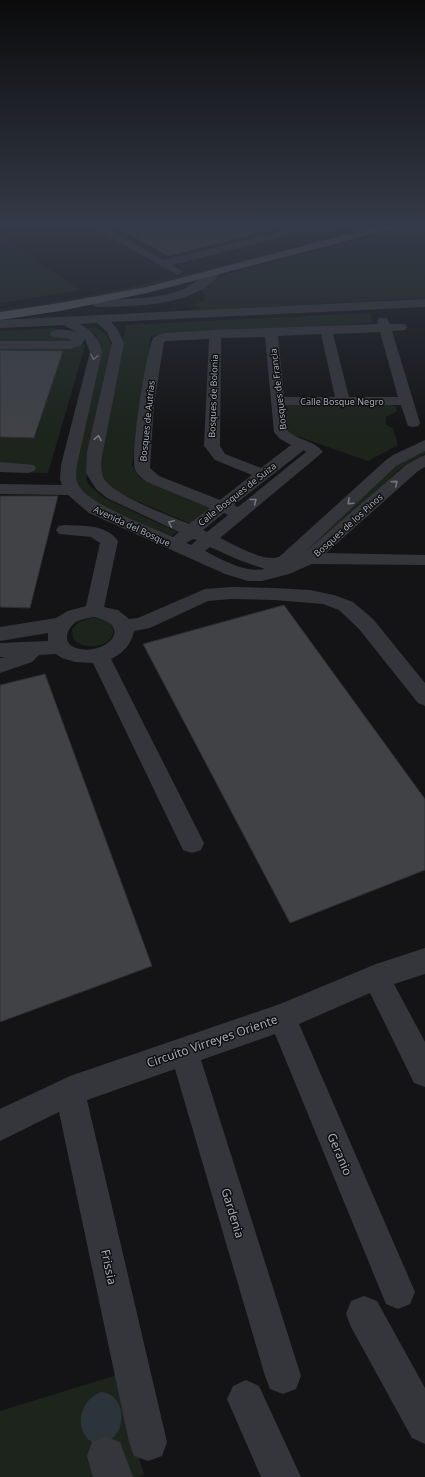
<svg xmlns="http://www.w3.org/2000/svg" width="425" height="1477" viewBox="0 0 425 1477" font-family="'Noto Sans',sans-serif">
<rect width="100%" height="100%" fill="#141416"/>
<!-- green -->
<g fill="#1c241c">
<path d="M282,226H348L306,237Z"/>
<path d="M374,226H382L158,284L55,305L0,312V310C127,294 250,258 374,226Z"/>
<path d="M411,226H425V298L201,310L195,304L204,301L205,295L201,290L207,282L216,277Z"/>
<path d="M0,237L80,290L0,303Z"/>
<path d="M370,313L373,323L151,336L132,465L140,478L210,508L191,524L116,492L105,484L100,469L126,325Z"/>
<path d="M96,327L107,335L112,347L86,478L89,485L104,498L177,532L168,539L93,502L82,494L72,468L101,348L97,336L86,328Z"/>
<path d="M55,328L71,333L85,346L48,473L0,472V331Z"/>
<path d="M281,403L391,405L396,407L397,411L386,417V425L393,428L398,445L368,461L285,432Z"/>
<path d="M425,450V454L410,462L400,469L313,551H303L393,467Z"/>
<path d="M91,618C100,618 108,620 113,628C116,648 82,652 73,638L72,629L79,622Z"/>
<path d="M117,1375L124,1407L144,1475L138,1477H0V1411Z"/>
</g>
<!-- water -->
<path fill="#2a343a" d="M101,1392C128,1394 128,1437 103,1443C97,1444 94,1444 89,1440C73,1425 82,1399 101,1392Z"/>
<!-- building -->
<g fill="#404246" stroke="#2e2e32">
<path d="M115,226H267V231L168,256Z"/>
<path d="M0,350L63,351L34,438L0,437Z"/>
<path d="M0,496H58L30,608L0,607Z"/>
<path d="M284,605L425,799V870L290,923L143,644Z"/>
<path d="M45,674L152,966L0,1022V685Z"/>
</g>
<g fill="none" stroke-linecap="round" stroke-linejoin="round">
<!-- minor -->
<g fill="#35363b" fill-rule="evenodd">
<path d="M91,226H103L164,260L286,230L291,233L290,235L172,265L183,272L177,275Z"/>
<path d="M215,269L221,272C196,307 136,306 98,307L94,306L92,303L94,300L98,299C126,299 158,300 184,289C194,284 207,271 215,269Z"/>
<path d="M425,299V307L111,322L118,330L124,343L103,452C101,460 100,471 104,479C115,496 170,516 189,524L210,508L147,482C143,479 137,475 135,469C130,457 146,348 154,337L165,333L215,330L378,324L377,321L379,318H387L390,324H405L407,327L405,330L392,331L420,423L418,426L413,427L408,426L401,405H285L288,431C299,441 314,440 323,452L220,538C235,545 263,562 279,557L386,460L393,455L425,440V451L396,466L304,553L406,465L420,457L425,455V467L418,471L326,553L425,555V565L312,564L289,574L262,581H248L225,574L89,513L68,495L0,494V484L62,485L60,479L61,465L90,352L85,339L81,345L70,349H0V341H68L72,340C65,337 58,338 52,337L50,334L52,331C60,329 70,329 78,333L64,325L0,328V320ZM97,323L107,332L112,343L87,452L86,473L96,489L107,498L179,532L173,537C153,528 88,504 79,486C75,479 76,472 77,465L102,352C100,339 92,331 80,324ZM380,332L398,397H349L333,334ZM321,334L335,397H284L278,336ZM265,337L274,432L280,439L291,445L261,468L225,454L220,446L221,338ZM209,339L204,446L215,460L252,475L220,500L159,476L150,468L154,404L164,342L167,341ZM304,450L306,452L238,507L234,505ZM224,513L228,515L207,532L203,530ZM193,539L197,540L191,545L186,543ZM210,547L239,560L265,569C244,573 223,560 205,551Z"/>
<path d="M0,462L34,465L36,468L34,471L28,473L0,472Z"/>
<path d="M65,525C83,526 106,524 118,541L104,607L118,610L129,619L138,618L205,589L231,587L274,588L310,590L334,595L353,602L373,619L425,683V706L418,703L359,629L339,610L323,604L274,600L231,599L208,601L150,628L134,631C131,645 123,653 111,659L204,843L201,850L192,853L183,850L93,663L75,662L62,658L56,654L39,655L32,662L0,673V658L5,657H0V643L48,641V633L0,641V627L56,618L68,611L86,606L100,543L91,537L59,534L56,530L59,526ZM94,617C137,627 103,657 76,648C62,644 66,629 76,622C82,619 88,618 94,617Z"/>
<path d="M425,948V974L394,984L425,1042V1087L414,1083L370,993L299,1024L415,1292L410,1304L398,1309L386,1304L275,1034L201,1060L301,1376L296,1389L283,1394L270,1389L265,1376L175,1069L87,1100L167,1442L162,1456L148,1461L134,1456L129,1442L59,1112L0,1141V1109L70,1076L280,1004L376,964Z"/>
<path d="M364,1296L377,1301L425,1388V1444L412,1438L351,1327L346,1314L351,1301Z"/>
<path d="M246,1380L259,1386L301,1477H261L227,1399L233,1386Z"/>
<path d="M106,1437L120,1442L133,1477H93L87,1456L92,1442Z"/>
</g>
<!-- major -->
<path fill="#51545a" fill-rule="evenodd" d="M380,226H397L396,228L147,293L60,311L0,320V312L60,303L146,287Z"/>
</g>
<!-- one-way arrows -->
<defs><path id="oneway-chevron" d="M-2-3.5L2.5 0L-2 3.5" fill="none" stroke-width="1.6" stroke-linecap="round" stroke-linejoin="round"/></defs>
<g stroke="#73777f">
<use href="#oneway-chevron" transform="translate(94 357) rotate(102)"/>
<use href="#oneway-chevron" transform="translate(98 438) rotate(-79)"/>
<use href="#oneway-chevron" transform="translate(395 483) rotate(-42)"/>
<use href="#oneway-chevron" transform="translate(254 501) rotate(-38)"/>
<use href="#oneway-chevron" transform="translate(350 502) rotate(137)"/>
<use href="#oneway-chevron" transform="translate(171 523) rotate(-155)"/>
</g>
<!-- sky -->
<linearGradient id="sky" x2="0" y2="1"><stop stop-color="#0b0b0c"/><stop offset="0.52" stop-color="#343a47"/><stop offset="1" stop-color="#343a47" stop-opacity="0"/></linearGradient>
<rect width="425" height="433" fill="url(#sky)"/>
<g text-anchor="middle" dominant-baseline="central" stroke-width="3" stroke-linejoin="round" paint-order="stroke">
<!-- far-street labels -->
<g font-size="9" fill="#a6acb6" stroke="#0f0f11">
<text transform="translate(278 389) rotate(-97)">Bosques de Francia</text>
<text transform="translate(213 396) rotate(-88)">Bosques de Bolonia</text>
<text x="342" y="401">Calle Bosque Negro</text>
<text transform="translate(147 421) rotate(-84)">Bosques de Autrias</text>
<text transform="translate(237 494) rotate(-38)">Calle Bosques de Suiza</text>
<text transform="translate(348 525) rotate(-42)">Bosques de los Pinos</text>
<text transform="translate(132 526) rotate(25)">Avenida del Bosque</text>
</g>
<!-- near-street labels -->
<g font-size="12" fill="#a6acb6" stroke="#0f0f11">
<text transform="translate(212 1041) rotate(-19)">Circuito Virreyes Oriente</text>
<text transform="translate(340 1154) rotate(67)">Geranio</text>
<text transform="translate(233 1213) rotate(73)">Gardenia</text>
<text transform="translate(109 1267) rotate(78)">Frissia</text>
</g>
</g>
</svg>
